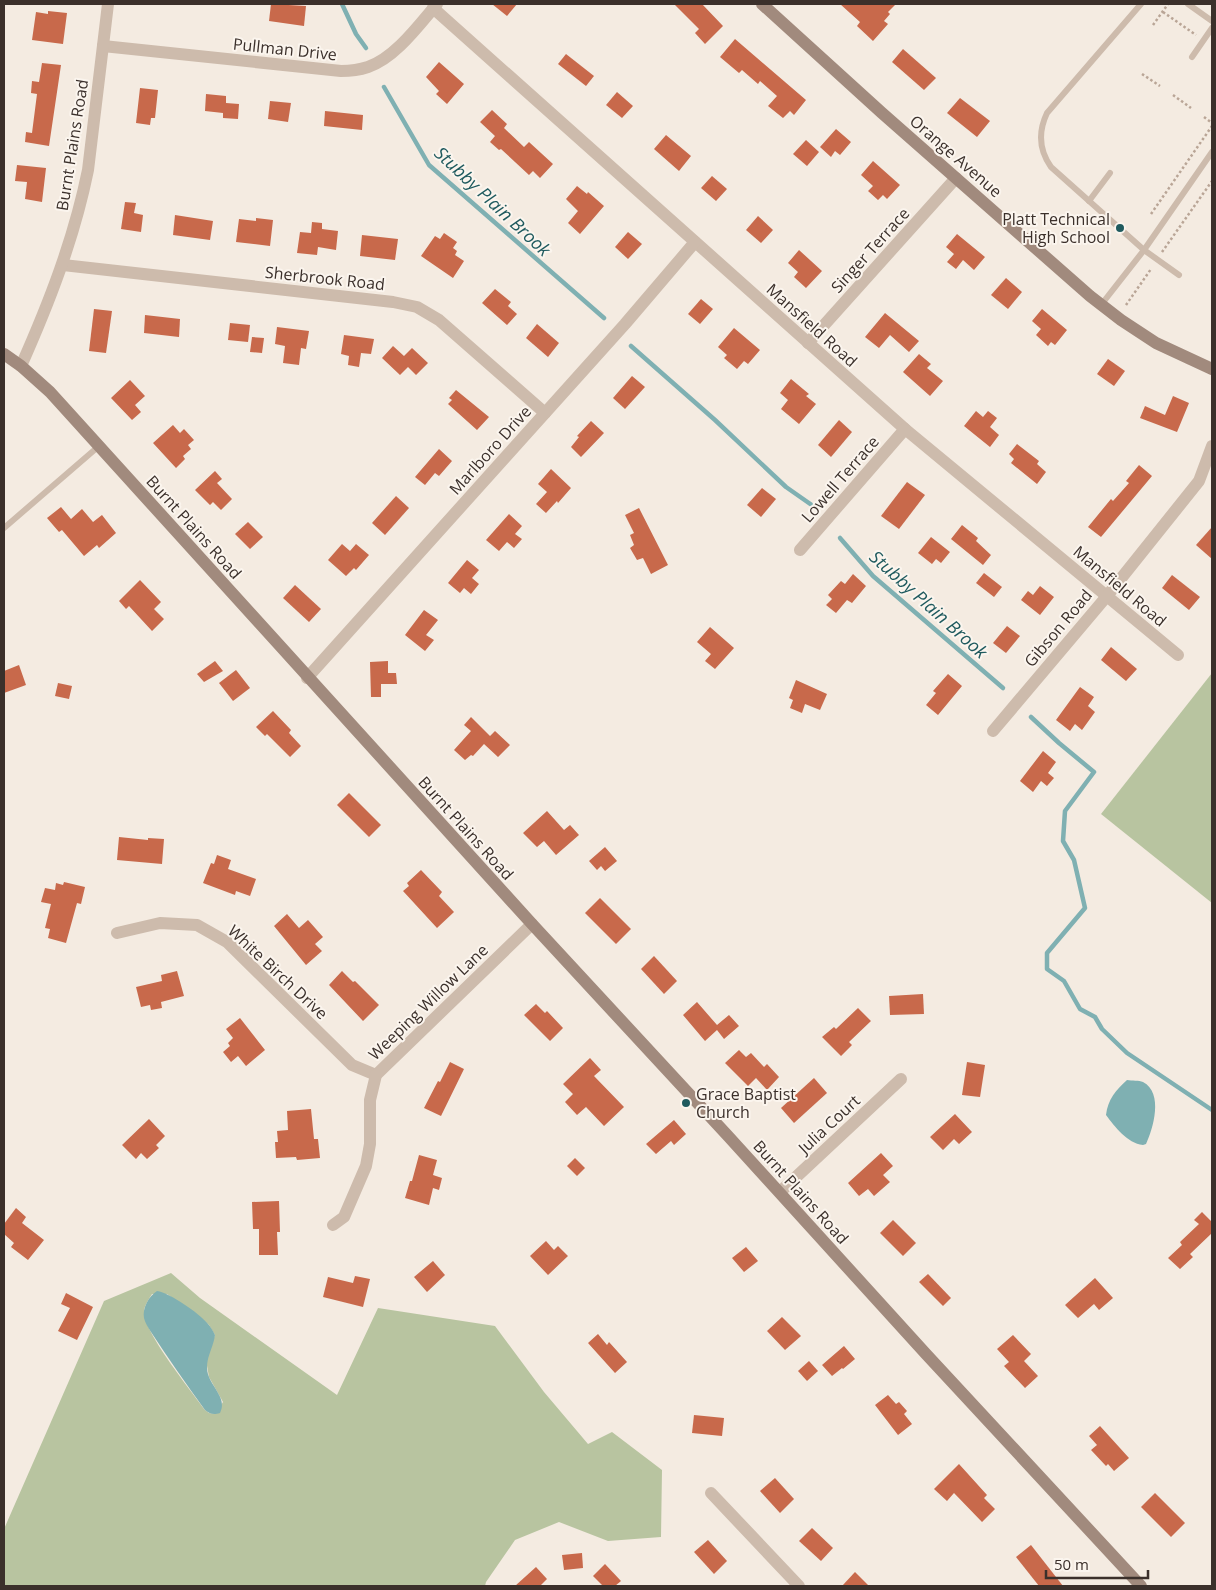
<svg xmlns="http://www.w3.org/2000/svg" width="1216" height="1590" viewBox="0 0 1216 1590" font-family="'Open Sans',sans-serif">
<rect width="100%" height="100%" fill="#f4ebe1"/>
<!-- green -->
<g fill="#b8c4a0" fill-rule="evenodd">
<path d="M1212,673V903L1101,814Z"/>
<path d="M171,1273L200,1298L337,1395L378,1308L495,1326L544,1392L588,1444L612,1432L662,1470L661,1537L608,1541L559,1522L515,1540L486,1582L485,1586H4V1529L104,1301ZM152,1294H167L201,1318L209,1325L215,1335L206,1360L209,1377L223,1402L215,1414L209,1413L205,1410C190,1389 145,1334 144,1312C144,1306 149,1299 152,1294Z"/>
</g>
<!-- water -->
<g fill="#7fb0b2">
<path d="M1127,1080C1132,1081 1139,1080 1143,1082C1164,1093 1153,1129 1146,1144L1143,1145C1127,1143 1115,1127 1106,1115C1108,1099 1116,1090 1127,1080Z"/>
<path d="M157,1291C170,1293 199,1313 208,1324C211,1327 213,1331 215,1335C213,1350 203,1361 209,1377C214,1389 227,1400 220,1413C213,1415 210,1414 205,1410C186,1384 168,1358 151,1332C148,1327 145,1323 144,1318C142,1308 149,1296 157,1291Z"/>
</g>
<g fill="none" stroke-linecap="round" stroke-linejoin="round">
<!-- stream -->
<g stroke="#7fb0b2" stroke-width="4.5">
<path d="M342,4L356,34L366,48"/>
<path d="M384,87L429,165L604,318"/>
<path d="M631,346L715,420L786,487L816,508"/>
<path d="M840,538L873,576L1003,688"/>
<path d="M1031,717L1059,743L1094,772L1065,811L1063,841L1074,860L1085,908L1047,953V969L1064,981L1080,1009L1095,1017L1102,1029L1127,1053L1212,1110"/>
</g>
</g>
<!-- building -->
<g fill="#c8694b">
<path d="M271,4L306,6L304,26L269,21Z"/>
<path d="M492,4H517L507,16Z"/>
<path d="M674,4H702L723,26L705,44L695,33L699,29Z"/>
<path d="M840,4H896L888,12L890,14L884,21L888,24L873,41L857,26L860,22Z"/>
<path d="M48,11L67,13L63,44L32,40L36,12L48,14Z"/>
<path d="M735,39L806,100L794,115L790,111L783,118L768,106L777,96L760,81L758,84L742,70L739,73L720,57Z"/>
<path d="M903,49L936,78L924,90L892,62Z"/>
<path d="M566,54L594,76L586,86L558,64Z"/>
<path d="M439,62L464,84L447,104L436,94L439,91L426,77Z"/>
<path d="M42,63L61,65L49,146L25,142L26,132L32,133L37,94L31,93L32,81L39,82Z"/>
<path d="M140,88L158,90L155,118H151L150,125L136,123Z"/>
<path d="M617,92L633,106L622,118L606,105Z"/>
<path d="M206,94L226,96V103L239,104L238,119L223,118V113L205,111Z"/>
<path d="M960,98L990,121L977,137L947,113Z"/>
<path d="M270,101L291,103L288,122L268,119Z"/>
<path d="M492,110L507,124L504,128L524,147L529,142L553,164L540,178L533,171L529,175L501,149L499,150L490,142L495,136L480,122Z"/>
<path d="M325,111L363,115L362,130L324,126Z"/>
<path d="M836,129L851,142L840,155L835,151L831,157L820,147Z"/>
<path d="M666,135L691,156L679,171L654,149Z"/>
<path d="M806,140L819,152L807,166L793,154Z"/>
<path d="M873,161L900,185L887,199L883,195L878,200L868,191L873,186L861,175Z"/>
<path d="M17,165L46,168L42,202L25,199L27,182L15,181Z"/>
<path d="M712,176L727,189L716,201L701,188Z"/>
<path d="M577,186L587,194L588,192L604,206L580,234L568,223L578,211L566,199Z"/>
<path d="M125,202L136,203L134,213L143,215L141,232L121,229Z"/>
<path d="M175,215L213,221L210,240L173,235Z"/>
<path d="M758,216L773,230L761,243L746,230Z"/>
<path d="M256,218L273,220L270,246L236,242L239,219L256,221Z"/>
<path d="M312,222L322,223V229L338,231L336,250L318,247L317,255L297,253L300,232L311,233Z"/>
<path d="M628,232L642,244L628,259L615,247Z"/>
<path d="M444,233L457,242L453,248L457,251L455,255L464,261L453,278L421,256L435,236L440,239Z"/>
<path d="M957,234L985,257L974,270L963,260L956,269L947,262L954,254L946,247Z"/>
<path d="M362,235L398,239L395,260L360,256Z"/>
<path d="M799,250L822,271L806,288L794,277L798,272L788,263Z"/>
<path d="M1006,278L1022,292L1008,309L991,295Z"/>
<path d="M495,289L511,302L508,306L517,314L507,325L482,303Z"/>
<path d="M701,299L713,309L700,324L688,314Z"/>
<path d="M94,309L112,311L106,353L89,351Z"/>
<path d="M1042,309L1067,330L1055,345L1051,342L1048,346L1036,335L1041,329L1032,321Z"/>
<path d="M885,313L919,341L909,352L890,335L879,348L865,337Z"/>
<path d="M145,315L180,319L179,337L144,333Z"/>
<path d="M230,323L250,325L248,342L228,340Z"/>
<path d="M537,324L559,343L548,357L526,338Z"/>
<path d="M277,327L309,331L306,349L301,348L299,365L283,363L285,346L275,344Z"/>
<path d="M734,328L760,350L748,364L744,361L737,369L724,358L727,355L718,347Z"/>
<path d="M344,335L374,339L371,354L361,353L359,367L348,365L349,356L341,354Z"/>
<path d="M252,337L264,338L262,353L250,352Z"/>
<path d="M393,346L404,356L412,348L428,363L416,375L408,367L400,375L382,358Z"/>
<path d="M919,354L931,364L927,368L943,381L930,396L903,372Z"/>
<path d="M1108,359L1125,371L1114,386L1097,374Z"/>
<path d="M632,376L645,387L625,409L613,398Z"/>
<path d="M791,379L809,394L806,396L816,404L799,424L781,409L788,400L780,393Z"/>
<path d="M130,380L145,396L135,405L141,412L132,420L111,398Z"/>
<path d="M456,390L489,417L477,430L448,404L452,400L449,398Z"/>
<path d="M1173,396L1189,403L1177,432L1140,418L1145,406L1165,415Z"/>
<path d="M976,411L983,417L988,411L997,418L990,427L999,435L990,447L964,426Z"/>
<path d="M839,420L852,432L831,457L818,445Z"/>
<path d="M591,421L604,433L581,457L571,447L579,437L577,436Z"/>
<path d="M173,425L180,433L184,429L194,440L188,445L191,449L183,456L185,459L176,468L153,443Z"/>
<path d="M1017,444L1039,461L1037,464L1046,472L1037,484L1011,463L1014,459L1009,454Z"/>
<path d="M439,449L452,461L439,476L435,473L425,485L415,477Z"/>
<path d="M1139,465L1152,476L1101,537L1088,527L1111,499L1113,501L1129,483L1126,481Z"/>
<path d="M551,469L571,488L558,503L557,501L546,513L536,504L547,492L538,484Z"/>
<path d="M215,471L222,479L217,483L232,499L221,510L213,502L210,505L195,490Z"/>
<path d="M907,482L925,495L899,529L881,516Z"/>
<path d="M762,488L776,499L761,517L747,505Z"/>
<path d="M396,496L409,508L385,535L372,523Z"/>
<path d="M61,507L71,519L82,509L93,522L102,515L116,533L99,548L97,545L84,556L62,530L59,532L47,518Z"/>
<path d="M639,508L668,565L651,574L643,558L637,560L630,548L634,545L630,535L634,533L625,515Z"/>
<path d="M509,514L522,526L515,534L522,539L514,548L507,542L499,551L486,540Z"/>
<path d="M248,522L263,537L250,549L235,534Z"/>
<path d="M962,525L978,538L976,541L991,555L983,565L951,539Z"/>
<path d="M1212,527V559L1196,545Z"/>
<path d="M931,537L950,552L941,563L936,559L932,564L918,553Z"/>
<path d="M342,544L350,551L356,544L369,555L356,570L354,568L346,576L328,560Z"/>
<path d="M467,560L479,570L472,578L479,584L471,594L464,588L460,593L448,583Z"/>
<path d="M984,573L1002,587L994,597L976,583Z"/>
<path d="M853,574L866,586L852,603L847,600L836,613L826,605L832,599L828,595L841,581L845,584Z"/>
<path d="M1172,575L1200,597L1189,610L1162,588Z"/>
<path d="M140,580L161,602L154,609L164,619L152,631L129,606L126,609L119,601Z"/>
<path d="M295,585L321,609L309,622L283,598Z"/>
<path d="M1040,586L1054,597L1040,615L1021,600L1028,591L1033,595Z"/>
<path d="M424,610L438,620L426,635L434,640L425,651L405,635Z"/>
<path d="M1007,626L1020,636L1006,653L993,643Z"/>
<path d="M710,627L734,648L715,669L705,661L711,654L697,642Z"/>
<path d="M1111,647L1137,669L1126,681L1101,660Z"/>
<path d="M215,661L223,671L204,682L197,674Z"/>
<path d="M388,661V673H396L397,684H381V697H371L370,662Z"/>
<path d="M19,665L26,685L4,693V671Z"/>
<path d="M236,670L250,688L233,701L219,683Z"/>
<path d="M948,674L962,686L938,715L926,705L936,693L933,691Z"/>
<path d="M796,680L827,694L820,710L805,704L802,713L790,708L793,700L789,698Z"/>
<path d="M58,683L72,686L69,699L55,696Z"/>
<path d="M1080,687L1094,697L1088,706L1095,712L1082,730L1075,724L1070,731L1056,720Z"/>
<path d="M273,711L291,730L289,733L301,746L290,757L267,734L265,736L256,727Z"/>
<path d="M471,717L490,736L495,731L510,745L498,757L484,744L473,756L471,755L465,760L454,750L471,731L464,725Z"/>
<path d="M1043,751L1056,762L1048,773L1054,778L1047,786L1041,781L1033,792L1020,781Z"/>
<path d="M349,793L381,825L369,837L337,805Z"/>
<path d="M547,811L564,830L570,825L579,835L556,855L544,841L537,847L523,833Z"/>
<path d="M119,837L148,840V838L164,839L162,864L117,860Z"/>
<path d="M605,847L617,861L605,871L601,866L597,870L589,861Z"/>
<path d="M217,855L231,860L228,869L256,879L250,896L236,891L235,895L203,883L211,863L214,864Z"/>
<path d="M421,870L442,892L439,896L454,912L437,928L403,891L409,886L407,883Z"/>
<path d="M64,882L85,887L81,904L77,903L66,943L48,938L50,929L45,928L51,904L41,902L45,888L55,890L56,883L63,885Z"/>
<path d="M600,898L631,929L616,944L585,913Z"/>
<path d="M287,914L299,928L308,920L323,937L315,944L322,951L306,965L274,926Z"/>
<path d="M654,956L677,981L664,994L641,969Z"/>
<path d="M177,971L184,996L161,1002L162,1008L151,1010L150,1005L141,1007L136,987L162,981L161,975Z"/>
<path d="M342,971L353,982L355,981L379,1005L363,1021L329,985Z"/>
<path d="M923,994L924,1014L890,1015L889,996Z"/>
<path d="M697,1002L717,1025L729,1015L739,1026L724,1039L717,1030L705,1041L683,1015Z"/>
<path d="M536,1004L545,1013L547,1011L563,1028L550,1041L524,1015Z"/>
<path d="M858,1008L871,1021L849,1042L852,1045L841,1056L822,1037L834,1027L836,1029Z"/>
<path d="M240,1018L265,1050L246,1066L238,1056L231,1062L223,1052L230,1046L228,1043L233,1038L226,1029Z"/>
<path d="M739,1050L746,1057L751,1053L764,1067L767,1064L779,1077L767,1090L756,1078L748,1086L725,1063Z"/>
<path d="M590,1058L601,1070L594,1076L624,1107L604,1126L586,1107L577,1115L565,1102L573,1094L563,1084Z"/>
<path d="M450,1062L464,1069L441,1116L424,1108L438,1081L440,1082Z"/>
<path d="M967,1062L985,1065L980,1097L962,1095Z"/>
<path d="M814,1078L827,1093L794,1123L781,1108Z"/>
<path d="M311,1109L314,1139H318L320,1158L297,1160L296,1157L276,1158L275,1142H278L277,1131L288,1130L287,1111Z"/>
<path d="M955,1114L972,1132L959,1144L954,1139L943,1150L930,1137Z"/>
<path d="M149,1119L165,1136L156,1145L159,1148L147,1159L141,1153L136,1159L122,1145Z"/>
<path d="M674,1120L686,1134L674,1145L671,1141L656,1154L646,1144Z"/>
<path d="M881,1153L893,1166L883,1175L890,1182L874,1196L868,1189L859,1196L848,1183Z"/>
<path d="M419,1155L437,1160L433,1175L442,1178L439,1190L433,1188L429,1205L405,1198L410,1181H412Z"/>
<path d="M575,1158L585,1168L577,1176L567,1166Z"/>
<path d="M279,1201L280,1232H277L278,1255H259V1229H253L252,1202Z"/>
<path d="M16,1208L26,1217L22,1223L44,1240L28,1260L11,1247L14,1243L4,1234V1224Z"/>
<path d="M1202,1212L1212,1222V1233L1190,1254L1193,1257L1180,1269L1168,1258L1182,1245L1180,1242L1199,1224L1194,1220Z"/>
<path d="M893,1220L916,1243L903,1256L880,1233Z"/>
<path d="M546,1241L554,1250L558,1246L568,1256L548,1275L530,1256Z"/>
<path d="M746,1247L758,1261L744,1272L732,1258Z"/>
<path d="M433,1261L445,1275L427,1292L414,1277Z"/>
<path d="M928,1274L951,1298L943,1306L919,1282Z"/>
<path d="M355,1276L370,1279L363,1307L323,1297L328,1277L353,1283Z"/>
<path d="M1095,1278L1113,1298L1099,1310L1094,1304L1078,1318L1065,1305Z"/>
<path d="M66,1293L93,1307L77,1340L58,1331L70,1308L61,1304Z"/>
<path d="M782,1317L801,1336L785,1350L767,1331Z"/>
<path d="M598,1334L607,1345L609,1342L627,1362L615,1373L588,1343Z"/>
<path d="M1013,1335L1031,1354L1024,1361L1038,1376L1025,1388L1004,1366L1009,1362L997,1349Z"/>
<path d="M844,1346L855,1359L843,1369L842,1368L832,1376L822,1365Z"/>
<path d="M809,1361L818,1371L807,1381L798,1371Z"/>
<path d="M888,1395L896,1404L899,1402L907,1411L904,1414L912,1424L898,1435L875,1405Z"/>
<path d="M694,1415L724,1418L722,1436L692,1433Z"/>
<path d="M1100,1426L1129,1458L1114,1471L1108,1464L1106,1466L1091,1450L1097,1445L1089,1436Z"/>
<path d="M959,1464L987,1495L984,1498L995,1509L982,1522L954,1493L947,1501L934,1489Z"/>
<path d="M775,1478L794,1499L780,1513L760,1491Z"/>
<path d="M1155,1493L1185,1523L1171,1537L1141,1507Z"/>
<path d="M812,1528L833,1548L821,1561L799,1541Z"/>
<path d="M708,1540L727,1561L714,1574L694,1552Z"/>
<path d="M1031,1545L1063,1586H1039L1016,1557Z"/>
<path d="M582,1553L583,1568L564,1570L562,1555Z"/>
<path d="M605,1564L621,1581L615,1586H603L593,1576Z"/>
<path d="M536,1567L547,1579L540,1586H515Z"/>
<path d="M855,1572L869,1586H842Z"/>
</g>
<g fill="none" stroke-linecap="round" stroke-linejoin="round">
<!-- path -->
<g stroke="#b9a596" stroke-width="2.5" stroke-dasharray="2.5 2.5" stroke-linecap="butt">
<path d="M1163,12L1196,35"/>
<path d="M1153,25L1168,4"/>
<path d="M1142,74L1160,86"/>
<path d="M1173,95L1191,108"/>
<path d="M1204,117L1212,123"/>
<path d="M1151,214L1212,126"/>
<path d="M1162,252L1212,181"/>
<path d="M1126,305L1151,269"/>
</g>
<!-- service -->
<g stroke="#cdbbac" stroke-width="6">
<path d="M1141,4L1047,113C1038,132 1039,150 1051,167L1144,250L1179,275"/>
<path d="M1188,4L1212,21"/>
<path d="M1192,57L1212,28"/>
<path d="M1089,201L1110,173"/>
<path d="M1101,305L1144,250L1212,152"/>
<path d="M4,528L99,446"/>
</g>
<!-- minor -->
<g stroke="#cdbbac" stroke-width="12">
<path d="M433,8L905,429L1178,655"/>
<path d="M103,46L341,71C350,71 359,70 368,67C395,58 419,25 437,4"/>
<path d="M63,265L393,302L417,307L439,320L545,413"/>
<path d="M808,343L956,178"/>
<path d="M21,366C49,303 74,239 88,170L108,4"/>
<path d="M800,550L905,429"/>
<path d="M307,678L625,324L695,242"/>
<path d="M993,731L1107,596L1199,481L1212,446"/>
<path d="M117,933L160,923L197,925L227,942L352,1065L376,1075"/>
<path d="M780,1192L901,1079"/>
<path d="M333,1225L344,1217L366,1166L370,1144V1100L376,1075L532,924"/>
<path d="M711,1493L799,1586"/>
</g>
<!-- secondary -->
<g stroke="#a18a7d" stroke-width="12">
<path d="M762,4L882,113L1090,296L1121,320L1156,343L1212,369"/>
<path d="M4,354L21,366L50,392L532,924L728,1136L926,1354L1141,1586"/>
</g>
</g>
<!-- markers -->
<g fill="#1f5a5e" stroke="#fbf5ee" stroke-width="2">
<circle cx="1120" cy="228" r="5"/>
<circle cx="686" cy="1103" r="5"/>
</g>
<g text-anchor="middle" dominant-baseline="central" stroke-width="4" stroke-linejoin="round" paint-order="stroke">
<!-- street labels -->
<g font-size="16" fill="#3b302b" stroke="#fbf5ee">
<text transform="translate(285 49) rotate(6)">Pullman Drive</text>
<text transform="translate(72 145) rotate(-81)">Burnt Plains Road</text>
<text transform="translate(956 156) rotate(41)">Orange Avenue</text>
<text transform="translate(870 250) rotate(-48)">Singer Terrace</text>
<text transform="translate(325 278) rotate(6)">Sherbrook Road</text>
<text transform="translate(812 325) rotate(42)">Mansfield Road</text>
<text transform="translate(490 450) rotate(-48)">Marlboro Drive</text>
<text transform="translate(840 479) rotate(-49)">Lowell Terrace</text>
<text transform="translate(194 527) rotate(48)">Burnt Plains Road</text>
<text transform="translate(1120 586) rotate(40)">Mansfield Road</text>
<text transform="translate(1058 628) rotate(-50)">Gibson Road</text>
<text transform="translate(466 828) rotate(48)">Burnt Plains Road</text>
<text transform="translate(278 972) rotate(43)">White Birch Drive</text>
<text transform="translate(428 1002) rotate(-44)">Weeping Willow Lane</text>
<text transform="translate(829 1124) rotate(-43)">Julia Court</text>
<text transform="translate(801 1192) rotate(48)">Burnt Plains Road</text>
</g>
<!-- poi labels -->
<g font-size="16" fill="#3b302b" stroke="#fbf5ee" text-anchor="end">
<text x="1110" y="219">Platt Technical<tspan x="1110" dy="18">High School</tspan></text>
<text x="696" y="1094" text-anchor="start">Grace Baptist<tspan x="696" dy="18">Church</tspan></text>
</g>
<!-- water labels -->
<g font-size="18" font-style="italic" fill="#1f5a5e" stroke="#fbf5ee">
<text transform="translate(493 201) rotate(43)">Stubby Plain Brook</text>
<text transform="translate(929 604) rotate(42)">Stubby Plain Brook</text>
</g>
</g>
<!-- border -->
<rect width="1216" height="1590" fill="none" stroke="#3b302b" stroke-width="10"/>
<!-- scale -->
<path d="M1046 1570v8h102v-8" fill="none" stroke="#3b302b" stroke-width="2.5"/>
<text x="1054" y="1570" font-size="15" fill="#3b302b" stroke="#fbf5ee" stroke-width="4" paint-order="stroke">50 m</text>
</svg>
